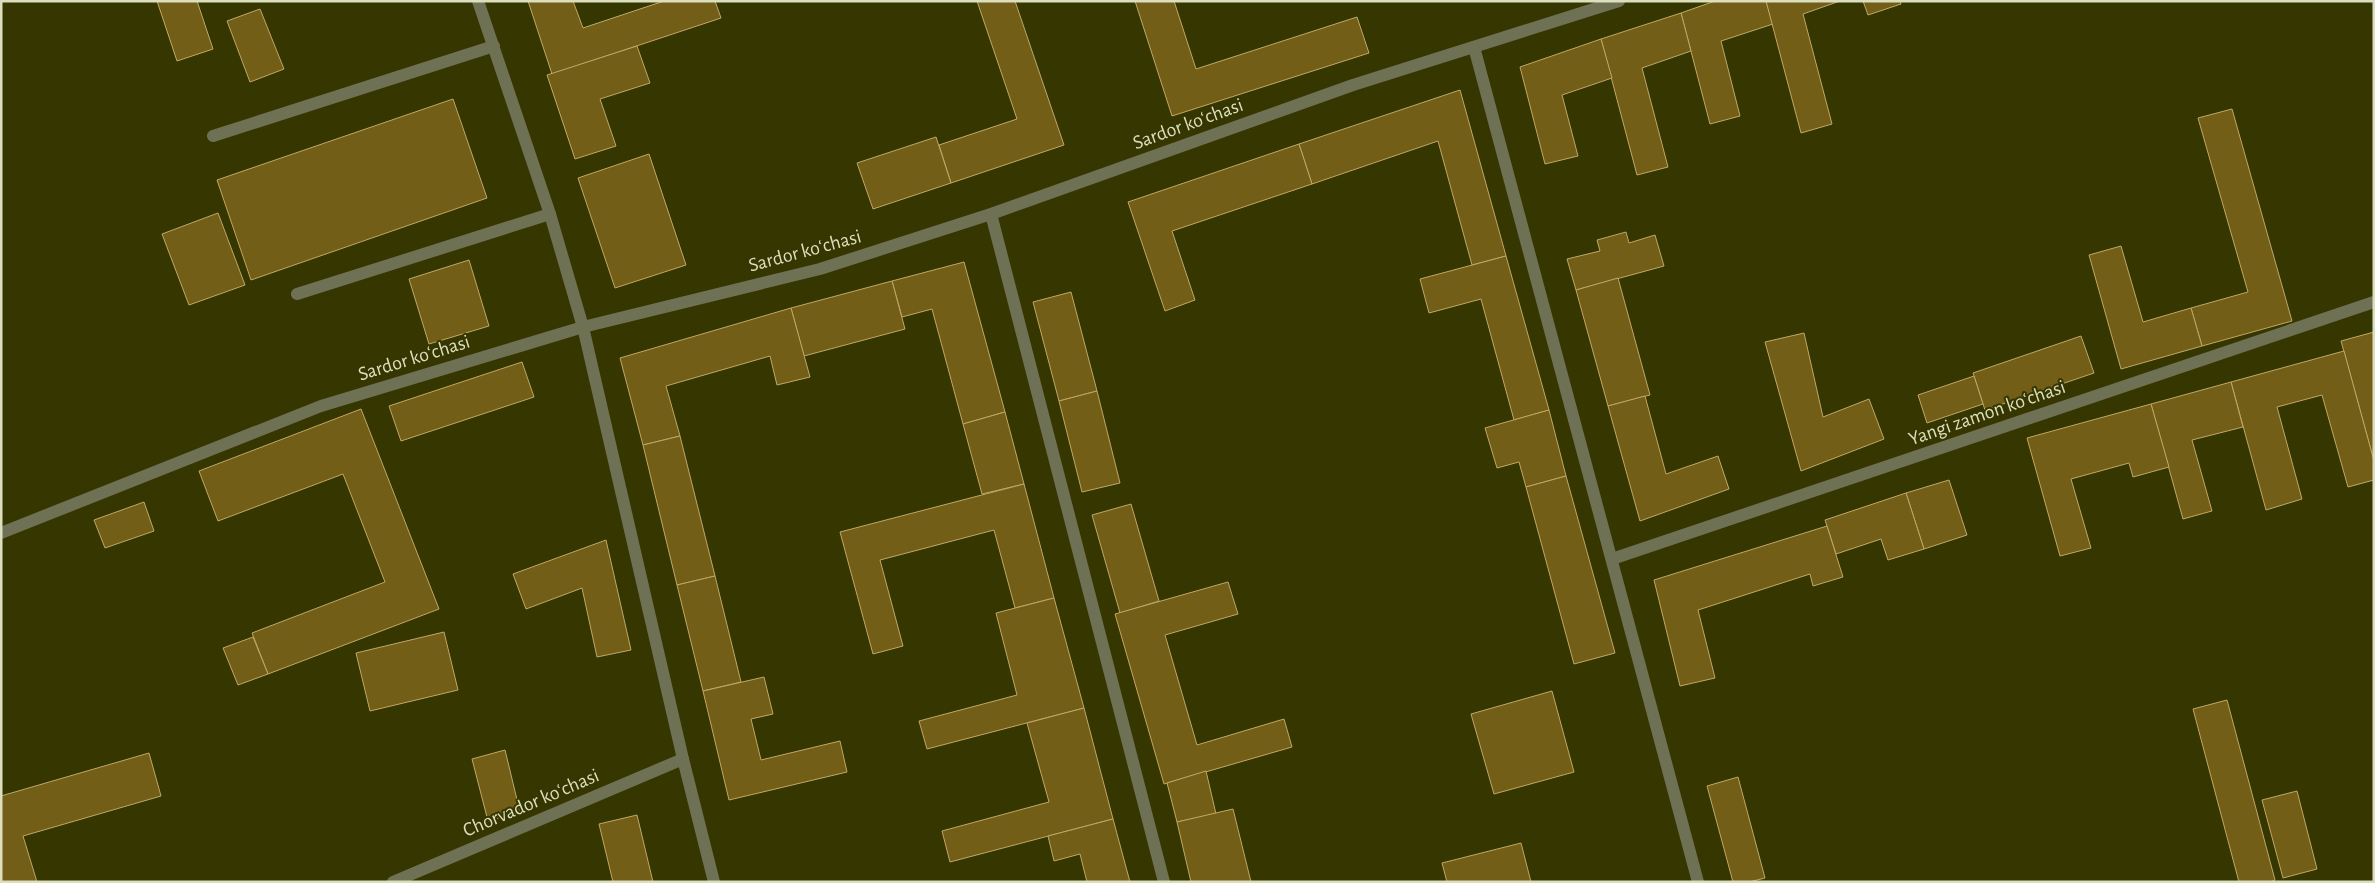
<svg xmlns="http://www.w3.org/2000/svg" width="2375" height="883" viewBox="0 0 2375 883" font-family="'Alegreya Sans',sans-serif">
<rect width="100%" height="100%" fill="#353600"/>
<!-- building -->
<g fill="#735e18" stroke="#c0a865">
<path d="M157,1H197L213,49L177,61Z"/>
<path d="M528,1H573L583,28L664,1H715L721,18L552,74Z"/>
<path d="M977,1H1015L1064,145L951,183L939,145L1017,119Z"/>
<path d="M1135,1H1174L1196,69L1357,17L1369,53L1172,116Z"/>
<path d="M1715,1H1766L1773,24L1721,41L1740,116L1710,124L1681,13Z"/>
<path d="M1766,1H1840L1803,14L1832,124L1801,133Z"/>
<path d="M1863,1H1900L1901,4L1868,15Z"/>
<path d="M260,9L284,69L250,82L227,21Z"/>
<path d="M1681,13L1691,51L1642,68L1668,167L1637,175L1601,39Z"/>
<path d="M1601,39L1612,78L1562,95L1578,156L1545,164L1520,67Z"/>
<path d="M637,46L650,83L600,99L616,146L575,159L547,75Z"/>
<path d="M1460,90L1506,256L1472,265L1438,141L1312,184L1299,144Z"/>
<path d="M453,99L487,198L251,280L217,180Z"/>
<path d="M2232,109L2292,321L2202,346L2191,308L2248,292L2198,118Z"/>
<path d="M936,137L951,183L873,209L857,163Z"/>
<path d="M1299,144L1312,184L1172,231L1195,300L1165,311L1128,202Z"/>
<path d="M649,154L686,265L615,288L578,178Z"/>
<path d="M218,213L245,285L189,305L162,234Z"/>
<path d="M1626,232L1629,243L1655,235L1664,266L1576,290L1567,259L1600,251L1597,240Z"/>
<path d="M2121,246L2143,322L2191,308L2202,346L2121,369L2089,255Z"/>
<path d="M1506,256L1549,410L1514,420L1481,299L1429,313L1420,279Z"/>
<path d="M469,260L489,326L429,344L409,279Z"/>
<path d="M964,262L1005,412L963,424L932,309L902,317L892,281Z"/>
<path d="M1618,278L1650,395L1608,406L1576,290Z"/>
<path d="M892,281L905,329L804,356L791,308Z"/>
<path d="M1071,292L1097,391L1059,401L1033,302Z"/>
<path d="M791,308L810,377L777,385L770,356L666,386L680,436L643,445L620,358Z"/>
<path d="M2374,332V461L2341,341Z"/>
<path d="M1804,333L1823,417L1869,399L1884,439L1801,471L1765,342Z"/>
<path d="M2081,336L2094,373L1985,410L1973,373Z"/>
<path d="M2344,351L2374,461V480L2348,487L2322,395L2277,407L2302,499L2266,510L2231,382Z"/>
<path d="M522,362L534,397L401,441L389,406Z"/>
<path d="M1974,376L1983,404L1927,423L1918,395Z"/>
<path d="M2231,382L2243,427L2192,440L2212,511L2183,519L2151,404Z"/>
<path d="M1097,391L1120,483L1082,492L1059,401Z"/>
<path d="M1645,396L1666,474L1718,456L1729,489L1640,521L1608,406Z"/>
<path d="M2151,404L2169,467L2133,477L2129,463L2071,479L2091,548L2060,556L2027,438Z"/>
<path d="M361,409L439,609L268,674L252,633L385,582L343,474L218,521L199,471Z"/>
<path d="M1549,410L1566,476L1526,487L1519,462L1497,468L1485,428Z"/>
<path d="M1005,412L1024,484L982,494L963,424Z"/>
<path d="M680,436L715,576L677,585L643,445Z"/>
<path d="M1566,476L1615,653L1574,664L1526,487Z"/>
<path d="M1949,480L1967,535L1924,549L1906,493Z"/>
<path d="M1024,484L1054,598L1015,608L994,530L880,560L903,646L873,654L840,532Z"/>
<path d="M1906,493L1924,549L1888,560L1881,539L1836,554L1825,520Z"/>
<path d="M144,502L154,531L105,548L94,520Z"/>
<path d="M1131,504L1159,601L1120,613L1092,515Z"/>
<path d="M1827,526L1843,577L1813,586L1810,574L1698,610L1715,678L1680,686L1654,580Z"/>
<path d="M606,540L631,650L597,657L582,588L526,609L513,574Z"/>
<path d="M715,576L741,682L703,691L677,585Z"/>
<path d="M1228,582L1238,614L1165,635L1197,745L1284,719L1292,747L1164,784L1115,614Z"/>
<path d="M1054,598L1084,708L927,749L919,721L1017,695L996,613Z"/>
<path d="M444,632L458,690L370,711L356,653Z"/>
<path d="M253,637L268,674L238,685L223,648Z"/>
<path d="M764,677L773,714L751,719L761,760L840,741L847,772L729,800L703,691Z"/>
<path d="M1552,691L1574,772L1494,794L1471,714Z"/>
<path d="M2227,700L2275,880L2270,882H2239L2193,709Z"/>
<path d="M1084,708L1113,819L950,862L942,831L1049,802L1027,723Z"/>
<path d="M505,750L520,812L488,821L472,759Z"/>
<path d="M149,753L161,796L23,836L37,882H1V796Z"/>
<path d="M1206,771L1216,814L1177,822L1167,783Z"/>
<path d="M1738,777L1765,878L1749,882H1733L1707,786Z"/>
<path d="M2297,791L2317,869L2283,878L2262,800Z"/>
<path d="M1233,809L1251,882H1191L1177,822Z"/>
<path d="M637,815L653,882H613L599,824Z"/>
<path d="M1113,819L1130,882H1087L1080,854L1054,861L1048,836Z"/>
<path d="M1521,843L1531,882H1447L1442,863Z"/>
</g>
<g fill="none" stroke-linecap="round" stroke-linejoin="round">
<!-- minor -->
<g stroke="#6f7155" stroke-width="12">
<path d="M478,1L550,214L583,327L683,759L714,882"/>
<path d="M1474,47L1698,882"/>
<path d="M213,136L494,46"/>
<path d="M991,214L1164,882"/>
<path d="M297,294L550,214"/>
<path d="M1,533L321,406L583,327L820,269L991,214L1353,85L1619,1"/>
<path d="M1612,559L2374,302"/>
<path d="M393,882L683,759"/>
</g>
</g>
<g text-anchor="middle" dominant-baseline="central" stroke-width="4" stroke-linejoin="round" paint-order="stroke">
<!-- street labels -->
<g font-size="20" fill="#dcdfbd" stroke="#353600">
<text transform="translate(1188 124) rotate(-20)">Sardor koʻchasi</text>
<text transform="translate(805 251) rotate(-15)">Sardor koʻchasi</text>
<text transform="translate(414 358) rotate(-17)">Sardor koʻchasi</text>
<text transform="translate(1987 413) rotate(-19)">Yangi zamon koʻchasi</text>
<text transform="translate(531 803) rotate(-23)">Chorvador koʻchasi</text>
</g>
</g>
<!-- border -->
<rect width="2375" height="883" fill="none" stroke="#dcdfbd" stroke-width="5"/>
</svg>
